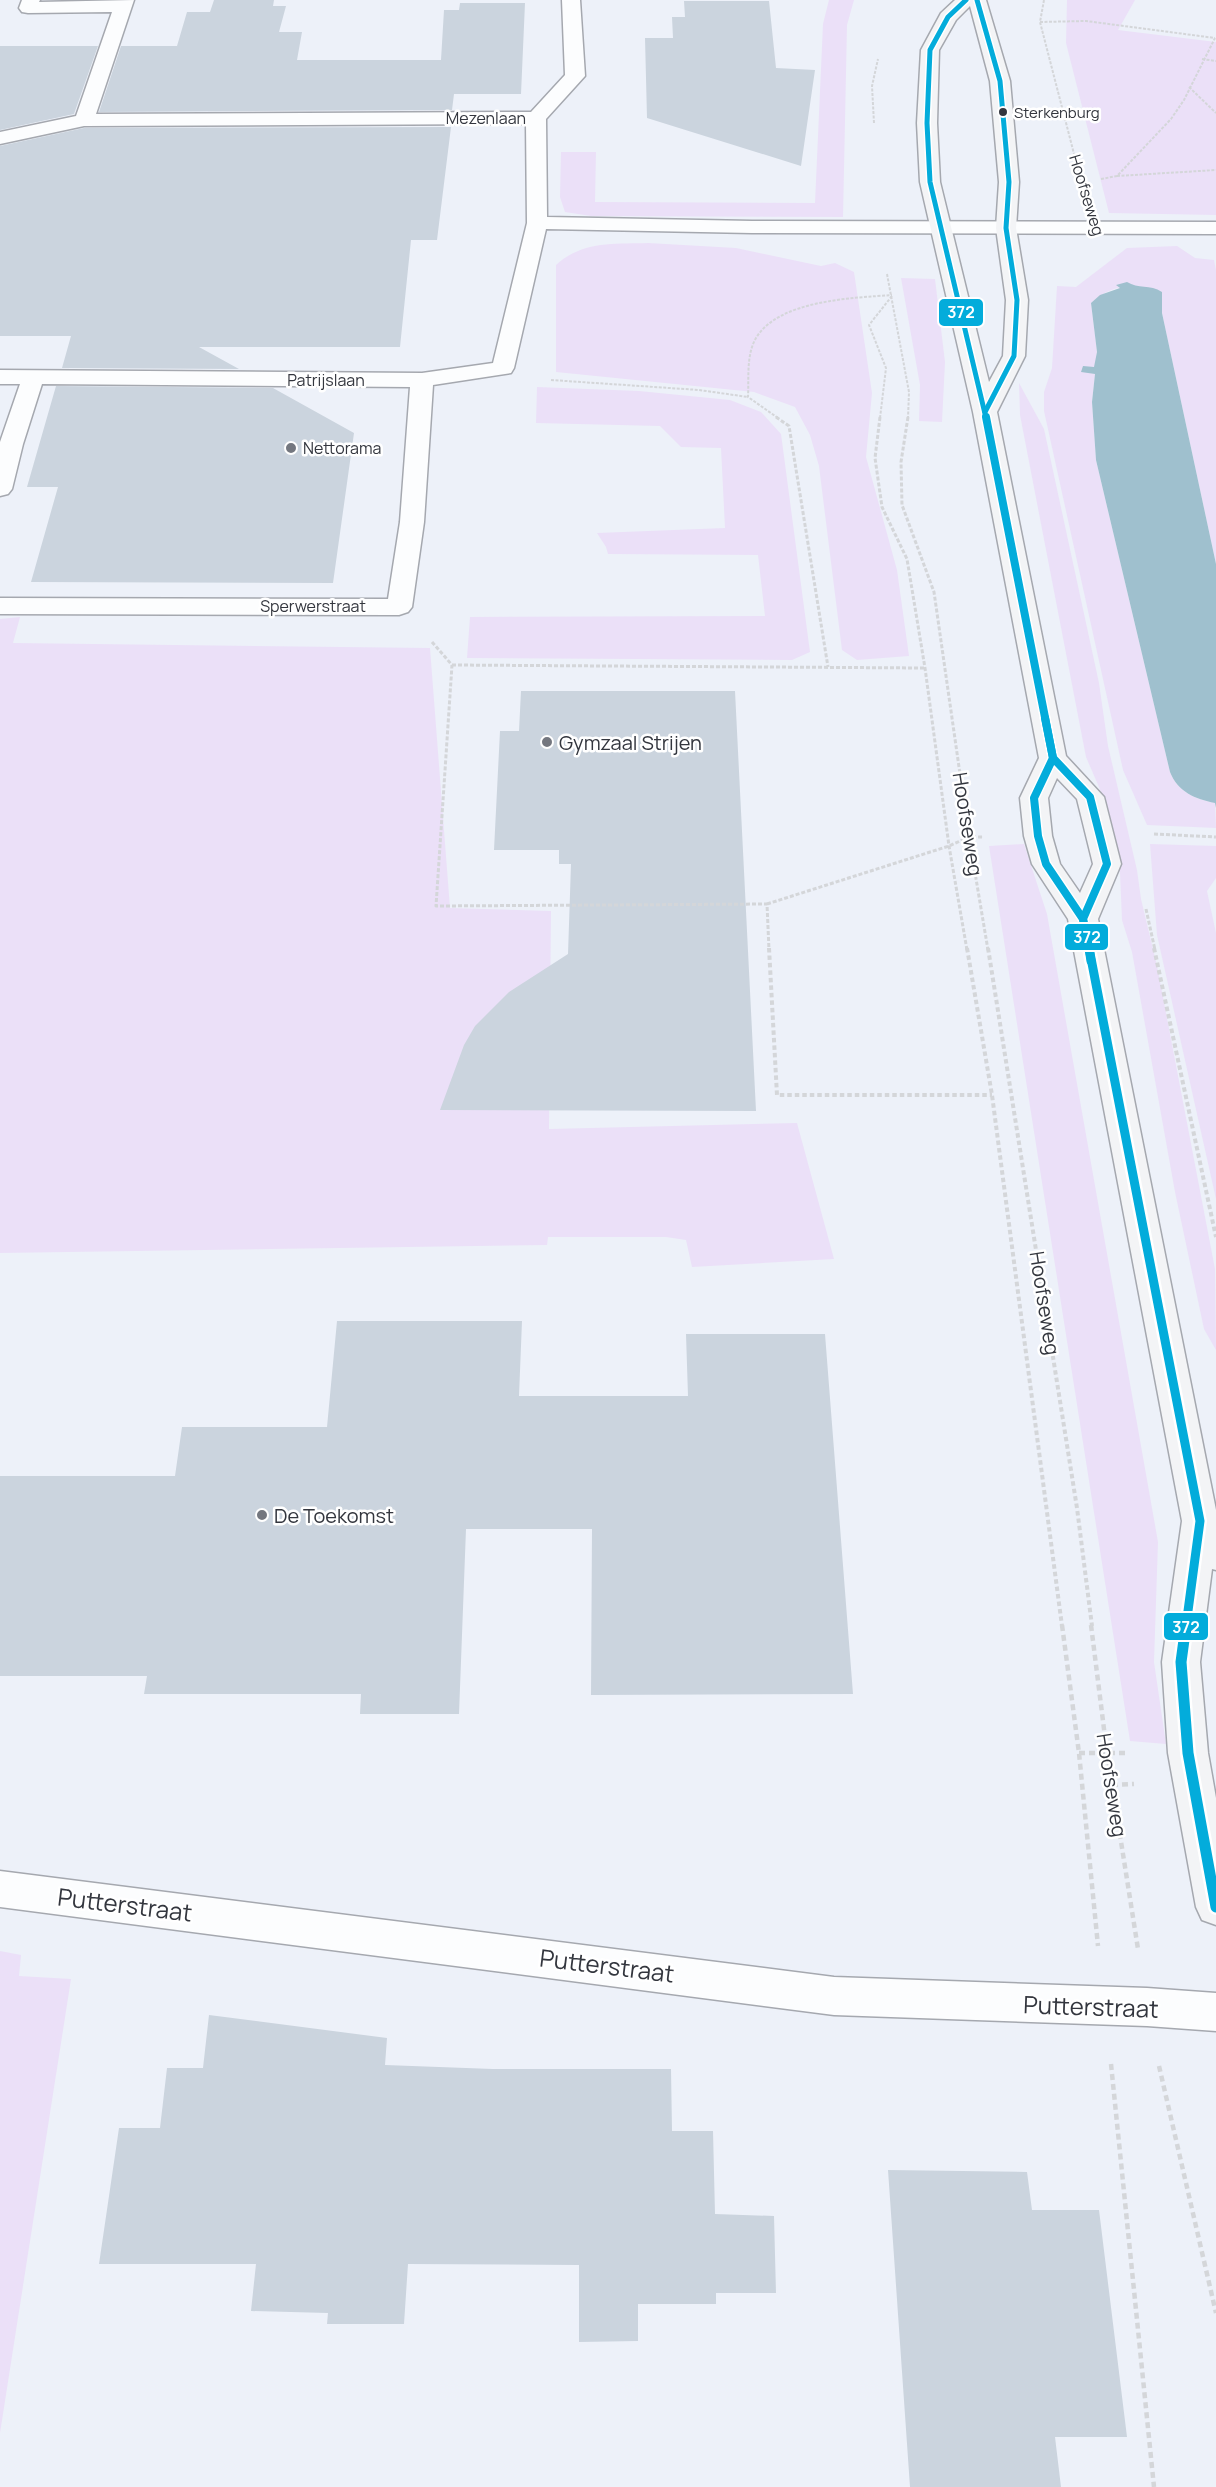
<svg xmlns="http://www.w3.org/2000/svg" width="1216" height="2487" viewBox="0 0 1216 2487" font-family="Manrope,sans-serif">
<rect width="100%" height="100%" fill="#edf1f9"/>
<!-- green -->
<g fill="#ebe0f8">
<path d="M829,0H854L847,25L843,217L591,216L565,212L560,197L561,152H596L595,202L815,203L823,24Z"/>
<path d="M1067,0H1135L1118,30L1216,42V215L1109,213L1066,43Z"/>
<path d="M648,243L736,248L821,266L835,263L854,272L872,393L866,457L897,570L909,656L857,660L842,650L819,466L810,435L795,407L754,392L556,372V265C582,241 614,244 648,243Z"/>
<path d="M1177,246L1195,258L1214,260L1216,270V564L1162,313L1161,292C1135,283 1113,283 1091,303L1097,352L1095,367L1081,371L1095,374L1092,402L1096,460L1170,772C1178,792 1195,799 1215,803L1216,828L1147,825L1123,770L1044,411V392L1052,368L1057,286L1076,287L1127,248Z"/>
<path d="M901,278L935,279L945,362L942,422L919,421L920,385Z"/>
<path d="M1019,383L1044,429L1099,683L1108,746L1137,870L1141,899L1157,966L1215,1269L1216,1350L1204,1329L1175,1192L1132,952L1122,920L1120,873L1105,801L1086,757L1020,415Z"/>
<path d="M537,387L639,391L730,400L761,412L781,434L810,652L792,660L467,658L470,617L765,616L758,555L608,554L606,547L597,533L725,528L721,448L681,447L660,426L536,423Z"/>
<path d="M20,617L13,643L430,648L450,908L551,911L549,1129L797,1123L834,1259L692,1267L686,1240L666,1237H548L547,1245L0,1253V619Z"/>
<path d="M1024,844L1047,914L1158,1542L1154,1662L1166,1744L1130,1741L989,846Z"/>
<path d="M1150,844L1216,846V878L1207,891L1216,933V1199L1157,935Z"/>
<path d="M0,1951L21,1955L19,1976L71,1979L0,2433Z"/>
</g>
<!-- water -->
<path fill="#9fc0ce" d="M1127,282C1138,289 1150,284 1162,292V313L1216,564V808L1215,803C1195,799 1178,792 1170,772L1096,460L1092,402L1095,374L1081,372L1083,366L1094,367L1097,352L1091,303L1100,295L1120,288L1116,285Z"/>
<!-- building -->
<g fill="#cbd4de">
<path d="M214,0H274L273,6H286L279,32H302L297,60H441L444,10H459L460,3H525L521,94H454L452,110L99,112L121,46H177L187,12H210Z"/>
<path d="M684,1H769L776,68L815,70L801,166L647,118L645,38H673L672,17H685Z"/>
<path d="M0,46H98L74,114L0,130Z"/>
<path d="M451,127L437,240H411L400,347H199L239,369L62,368L71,336H0V146L84,128Z"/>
<path d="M56,386L273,388L354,433L333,583L31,582L58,487H27Z"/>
<path d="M521,691H735L756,1111L440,1110L464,1045L475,1026L509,992L568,954L571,864H559V850H494L500,731H519Z"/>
<path d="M337,1321H522L519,1396H688L686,1334H825L853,1694L591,1695L592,1529H466L459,1714H360L361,1694H144L147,1676H0V1476H175L182,1427H327Z"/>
<path d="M209,2015L387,2038L385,2065L493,2069H671L672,2131H713L715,2214L774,2216L776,2293H716V2304H638V2341L579,2342V2265L408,2264L404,2324H327L328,2313L251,2311L256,2264H99L119,2128H160L167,2068H203Z"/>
<path d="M888,2170L1027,2172L1032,2210H1099L1127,2437H1055L1061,2487H910Z"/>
</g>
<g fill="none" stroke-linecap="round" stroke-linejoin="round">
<!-- street casing -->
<g stroke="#a5a8af" stroke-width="3">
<g id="street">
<path d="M22,0H40L39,2L134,0L96,114L531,112L565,75L562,0H580L585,76L546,119L547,217L752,221L1216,222V234L752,233L546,229L514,368L511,373L433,385L424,522L412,607L408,612L399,615L0,614V598L388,599L400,522L410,387L42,384L23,444L12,489L8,494L0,496V442L20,384H0V370L422,373L493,363L527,223L526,124L84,126L0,144V132L76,116L112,12L28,13L22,12L19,8Z"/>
<path d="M0,1871L834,1977L1147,1988L1216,1993V2031L1147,2026L834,2015L0,1907Z"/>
</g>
</g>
<!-- secondary casing -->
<g stroke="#a5a8af" stroke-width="3">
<path id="secondary" d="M955,0H986L1010,81L1019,182L1016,228L1028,300L1025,356L997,412L1066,756L1104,797L1121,864L1098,919L1216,1510V1570L1212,1569L1200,1662L1208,1753L1216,1798V1925L1202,1920L1196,1907L1168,1753L1162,1662L1182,1521L1068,919L1032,864L1024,836L1020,798L1039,758L973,412L920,182L917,123L921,50L941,13ZM970,6L990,81L999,182L996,228L1006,300L1003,356L989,382L940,182L937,123L939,50L956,20ZM1057,778L1077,799L1093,864L1080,893L1060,864L1052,836L1048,798Z"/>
</g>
<!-- path-far3 -->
<g stroke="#d4d6d9" stroke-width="2" stroke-dasharray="3 1.5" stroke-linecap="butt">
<path d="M1044,0L1040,22L1081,181"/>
<path d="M1040,22L1086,21L1215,38"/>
<path d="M1202,59L1216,61"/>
<path d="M1189,87L1216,113"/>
<path d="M874,123L872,86L878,59"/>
<path d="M1117,176L1216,170"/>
<path d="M1101,179L1117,176L1171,119L1184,100L1215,38"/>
<path d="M887,274L909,392L908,418"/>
<path d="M551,380L699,390L748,397"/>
<path d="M778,418L748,397C749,379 746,355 756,338C779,300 852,298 892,295"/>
<path d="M880,418L886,368L869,325L892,296"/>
</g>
<!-- path-far2 -->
<g stroke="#d4d6d9" stroke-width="3" stroke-dasharray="4 2" stroke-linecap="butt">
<path d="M776,417L789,426L828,667"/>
<path d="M880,417L875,458L882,507L907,559L925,668L949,846L967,950"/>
<path d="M908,417L901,462L902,505L934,592L969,837L988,950"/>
<path d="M432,642L452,665L436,906L767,904L769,950"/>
<path d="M452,665L925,668"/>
<path d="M1154,834L1216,837"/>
<path d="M767,904L949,846L969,837H984"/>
<path d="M1146,909L1155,950"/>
</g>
<!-- path-far1 -->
<g stroke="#d4d6d9" stroke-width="4" stroke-dasharray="4.5 3" stroke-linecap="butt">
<path d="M769,948L777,1095H992"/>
<path d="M967,948L992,1095L1062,1626"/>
<path d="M988,948L1077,1508L1092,1626"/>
<path d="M1154,948L1216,1237"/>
</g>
<!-- path -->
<g stroke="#d4d6d9" stroke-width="4.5" stroke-dasharray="6 4" stroke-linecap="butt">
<path d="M1062,1625L1079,1753L1098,1946"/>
<path d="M1091,1625L1107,1753L1138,1949"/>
<path d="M1079,1753H1129"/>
<path d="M1112,1785L1134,1784"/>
<path d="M1111,2064L1154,2487"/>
<path d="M1159,2066L1216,2313"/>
</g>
<!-- street -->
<use href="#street" fill="#fcfdfe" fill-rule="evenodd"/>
<!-- secondary -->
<use href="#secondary" fill="#f3f4f6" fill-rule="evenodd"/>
<!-- bus-1-far3 casing -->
<g stroke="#fff" stroke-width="8">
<g id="bus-1-far3">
<path d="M966,0L948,17L930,50L927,123L930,182L986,418"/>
<path d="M977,0L1000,81L1009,182L1006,228L1017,300L1014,356L985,412"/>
</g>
</g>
<!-- bus-1-far2 casing -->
<g stroke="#fff" stroke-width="11">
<g id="bus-1-far2">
<path d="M986,417L1053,758L1090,797L1107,864L1083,919L1089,950"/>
<path d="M1045,718L1053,758L1034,798L1038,836L1046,864L1083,919L1089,950"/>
</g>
</g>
<!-- bus-1-far1 casing -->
<g stroke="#fff" stroke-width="14">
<g id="bus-1-far1">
<path d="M1089,948L1200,1521L1186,1626"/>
<path d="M1089,948L1091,961"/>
</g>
</g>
<!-- bus-1 casing -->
<g stroke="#fff" stroke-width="16">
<path id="bus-1" d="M1186,1625L1181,1662L1188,1753L1216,1907"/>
</g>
<!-- bus-1-far3 -->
<use href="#bus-1-far3" stroke="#03acdb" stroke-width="5"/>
<!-- bus-1-far2 -->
<use href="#bus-1-far2" stroke="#03acdb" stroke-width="8"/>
<!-- bus-1-far1 -->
<use href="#bus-1-far1" stroke="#03acdb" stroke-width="9"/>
<!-- bus-1 -->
<use href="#bus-1" stroke="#03acdb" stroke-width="11"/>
</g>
<!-- markers -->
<circle fill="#33363e" stroke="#fff" stroke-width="2" cx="1003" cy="112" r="5"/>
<g fill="#74777f" stroke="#fff" stroke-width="2">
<circle cx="291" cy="448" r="6"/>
<circle cx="547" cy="742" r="6"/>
<circle cx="262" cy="1515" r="6"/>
</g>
<g text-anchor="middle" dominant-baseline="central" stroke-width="5" stroke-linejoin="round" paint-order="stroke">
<!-- far-bus labels -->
<g font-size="15" fill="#33363e" stroke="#fff" text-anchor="start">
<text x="1014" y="112">Sterkenburg</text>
</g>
<!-- far-street labels -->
<g font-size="16" fill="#33363e" stroke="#fff">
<text x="486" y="118">Mezenlaan</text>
<text transform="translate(1087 195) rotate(73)">Hoofseweg</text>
<text x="326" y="380">Patrijslaan</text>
<text x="313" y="606">Sperwerstraat</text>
</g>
<!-- far-poi labels -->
<g font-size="16" fill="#33363e" stroke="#fff" text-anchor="start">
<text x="303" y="448">Nettorama</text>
</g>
<!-- poi labels -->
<g font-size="20" fill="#33363e" stroke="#fff" text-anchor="start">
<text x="559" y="742">Gymzaal Strijen</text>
<text x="274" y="1515">De Toekomst</text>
</g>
<!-- street labels -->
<g font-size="20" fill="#33363e" stroke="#fff">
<text transform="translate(968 824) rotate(81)">Hoofseweg</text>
<text transform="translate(1045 1303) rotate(81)">Hoofseweg</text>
<text transform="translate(1112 1785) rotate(81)">Hoofseweg</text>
</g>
<!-- near-street labels -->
<g font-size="24" fill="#33363e" stroke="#fff">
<text transform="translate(125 1904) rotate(7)">Putterstraat</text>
<text transform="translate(607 1965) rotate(7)">Putterstraat</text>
<text transform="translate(1091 2006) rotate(2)">Putterstraat</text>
</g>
</g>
<g stroke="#fff" stroke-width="2">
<rect x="938" y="298" width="46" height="29" rx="6" fill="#03acdb"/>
<rect x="1064" y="923" width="45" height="28" rx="6" fill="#03acdb"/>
<rect x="1163" y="1612" width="46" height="29" rx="6" fill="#03acdb"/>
</g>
<g font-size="16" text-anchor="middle" font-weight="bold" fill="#fff">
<text x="961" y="318">372</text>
<text x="1087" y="943">372</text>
<text x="1186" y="1633">372</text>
</g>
</svg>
